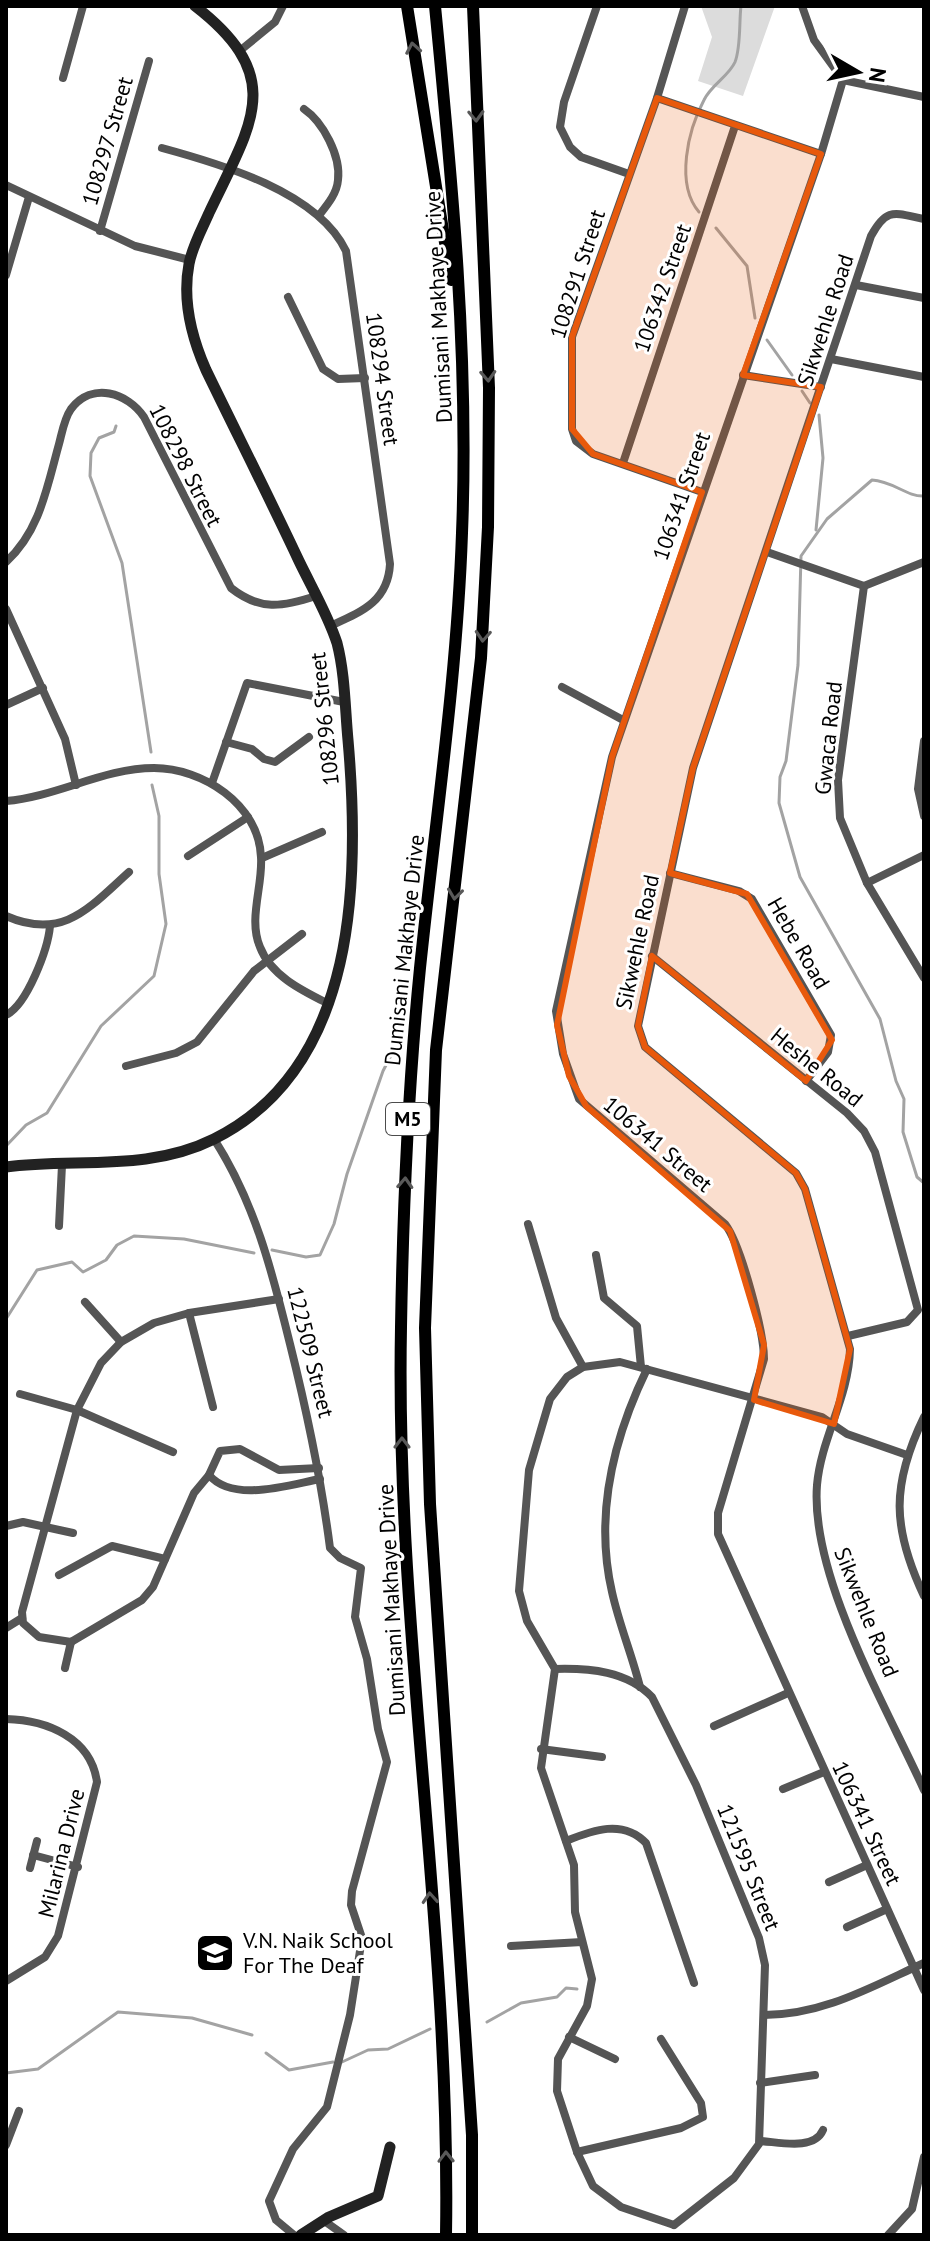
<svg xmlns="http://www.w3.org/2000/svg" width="930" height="2241" viewBox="0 0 930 2241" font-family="'PT Sans',sans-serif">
<rect width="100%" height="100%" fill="#fff"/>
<!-- green -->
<path fill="#dcdcdc" d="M701,6H775L743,96L698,81L712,37Z"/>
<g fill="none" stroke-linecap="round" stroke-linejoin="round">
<!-- stream -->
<g stroke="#a3a3a3" stroke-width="3">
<path d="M699,212C675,184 688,130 704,100C711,85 729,76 735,62C741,47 739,22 741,6"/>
<path d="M716,228L747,266L755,318"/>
<path d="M767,340L792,375"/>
<path d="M802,391L810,403"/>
<path d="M116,426L114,432L99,438L91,453L90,476L122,563L151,752"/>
<path d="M924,496C907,497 893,481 872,480L827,519L801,556L798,665L786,761L780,777L779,803L800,877L880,1019L896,1081L904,1099L903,1132L917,1177L924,1183"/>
<path d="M816,530L823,458L819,415"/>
<path d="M6,1146L26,1125L47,1113L101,1026L154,976L166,924L159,874V816L152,785"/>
<path d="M272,1250L306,1257L320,1255L334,1224L347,1174L383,1071L400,1038"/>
<path d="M6,1319L37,1270L72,1262L83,1272L106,1260L117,1245L134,1236L184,1239L254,1253"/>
<path d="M487,2022L521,2003L557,1997L566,1988L577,1989"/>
<path d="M266,2053L289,2070L333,2062"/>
<path d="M342,2062L368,2050L388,2049L430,2029"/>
<path d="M6,2073L38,2069L118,2012L192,2018L252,2035"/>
</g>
<!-- street -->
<g stroke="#555" stroke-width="8">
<path d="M597,6L564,102L560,127L570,147L581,157L629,174"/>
<path d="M685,6L657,98L572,337V429L576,441L593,454L702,492"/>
<path d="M802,6L814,40L843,80L924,97"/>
<path d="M242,49L275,22L283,6"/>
<path d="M63,78L83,6"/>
<path d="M843,80L821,154L612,757L556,1011L563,1054L579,1099L725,1224C741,1245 764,1332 764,1359L718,1513V1534L924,1990"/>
<path d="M657,98L821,154"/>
<path d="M304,109C323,122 341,156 338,180C337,193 328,204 320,214"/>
<path d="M162,148C221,164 318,192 346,251L390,564C388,602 361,612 330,626"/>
<path d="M6,185L135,246L190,260"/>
<path d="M924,219C894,213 887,207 871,236L693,768L638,1026L645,1047L796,1173L805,1189L850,1349C849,1397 821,1438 817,1485C810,1576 886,1706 924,1790"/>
<path d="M100,231L149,61"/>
<path d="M6,275L29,197"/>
<path d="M856,285L924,298"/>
<path d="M288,297L323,369L338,379L365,378"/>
<path d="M831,359L924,377"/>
<path d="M743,375L821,387"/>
<path d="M623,463L735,126"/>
<path d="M767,552L864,586"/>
<path d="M6,562C40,531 47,487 59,444C62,433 64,419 71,409C92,381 128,393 144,417L231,588C260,611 282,607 316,596"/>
<path d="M864,586L838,780L840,818L867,883L924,978"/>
<path d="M864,586L924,562"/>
<path d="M6,609L65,739L76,785"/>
<path d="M562,687L623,720"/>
<path d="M6,705L43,688"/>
<path d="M924,741L918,789L924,816"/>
<path d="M226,742L252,749L264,759L275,762L309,737"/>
<path d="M212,783L247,683L344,702"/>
<path d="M6,801C56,797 104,768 154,768C202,768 259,804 261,857C263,886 248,919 260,947C271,976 303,991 329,1004"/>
<path d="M188,856L248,817"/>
<path d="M262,858L322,832"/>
<path d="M670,873L739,891L752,899L831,1035L828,1052L806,1081"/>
<path d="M867,883L924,855"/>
<path d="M6,916C63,941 89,908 129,872"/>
<path d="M652,956L847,1113L864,1131L875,1152L918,1310L907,1322L848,1336"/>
<path d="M6,1015C27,1005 48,949 50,926"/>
<path d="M126,1066L176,1053L197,1042L254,971L302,934"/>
<path d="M214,1139C255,1203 272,1271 290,1344C307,1412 321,1478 330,1548L340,1558L361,1568L355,1617L367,1659L378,1729L387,1762L352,1891L351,1905L362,1938L350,2015L327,2107L293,2149L269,2201L276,2220L294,2235"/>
<path d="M528,1224L556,1318L583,1367"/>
<path d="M59,1226L62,1165"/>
<path d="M596,1255L604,1298L637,1326L641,1367"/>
<path d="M279,1299L189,1313L154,1323L121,1342L101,1363L77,1410L22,1612L23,1623L39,1637L71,1642L142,1600L153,1587L194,1493L209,1475L220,1451L240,1449L279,1470L319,1468"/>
<path d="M85,1302L121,1342"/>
<path d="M189,1313L213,1407"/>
<path d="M20,1394L77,1410L173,1452"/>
<path d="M924,1417C891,1485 892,1528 924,1596"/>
<path d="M209,1475C233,1503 288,1485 320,1479"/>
<path d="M6,1526L23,1522L73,1533"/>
<path d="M59,1575L112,1546L165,1559"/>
<path d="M6,1628L22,1618"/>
<path d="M65,1668L71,1642"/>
<path d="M555,1669C590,1668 627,1671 652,1697L696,1785L759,1938L765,1965L759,2144L734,2178L674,2225"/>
<path d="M640,1687C632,1655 619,1624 612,1592C594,1514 613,1439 647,1369"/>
<path d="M6,1719C47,1720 91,1738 97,1782L58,1936L45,1957L6,1981"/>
<path d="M714,1726L788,1693"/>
<path d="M541,1749L602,1757"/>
<path d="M783,1789L824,1772"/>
<path d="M566,1841C593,1830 623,1819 646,1843L694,1983"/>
<path d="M33,1855L78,1867"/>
<path d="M30,1868L37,1841"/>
<path d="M829,1882L867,1865"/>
<path d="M847,1927L887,1909"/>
<path d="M511,1946L582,1942"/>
<path d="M764,2015C823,2015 871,1987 924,1963"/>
<path d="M569,2037L615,2059"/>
<path d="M760,2083L815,2075"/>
<path d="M760,2141C779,2142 814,2151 823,2130"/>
<path d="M6,2145L19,2111"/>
<path d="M577,2152L681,2128L703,2117L701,2103L661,2039"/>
<path d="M323,2220L344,2235"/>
<path d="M674,2225L621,2207L593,2186L577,2152L557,2091L558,2059L587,2006L592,1979L575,1912L574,1865L541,1768L555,1669L527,1621L519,1591L529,1470L550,1399L567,1377L583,1367L620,1362L822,1417L847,1434L907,1455"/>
<path d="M888,2235L912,2209L924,2157"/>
</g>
<!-- secondary -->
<g stroke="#222" stroke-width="11">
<path d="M6,1167C76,1158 148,1172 214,1139C359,1067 360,877 348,740C345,708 345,674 337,643C328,615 312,588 299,561C269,497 237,434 206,370C191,336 182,301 189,264C192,247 202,229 209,213C251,124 288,78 195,6"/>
<path d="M301,2235L329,2217L378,2196L390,2147"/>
</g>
<!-- primary -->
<g stroke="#000" stroke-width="12">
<path d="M407,6L451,280"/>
<path d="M435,6C452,181 469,356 462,533C457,679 435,823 420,968C408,1088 403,1207 401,1327C395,1630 451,1932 446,2235"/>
<path d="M472,2235V2135L430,1504L425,1328L436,1050L481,658L488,527L489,388L473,6"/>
</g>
</g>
<!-- one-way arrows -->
<defs><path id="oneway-chevron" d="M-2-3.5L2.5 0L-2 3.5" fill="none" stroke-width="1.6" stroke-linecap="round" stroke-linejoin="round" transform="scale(2)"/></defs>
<g stroke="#595959">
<use href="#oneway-chevron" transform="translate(413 48) rotate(-100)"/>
<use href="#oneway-chevron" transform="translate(476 116) rotate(88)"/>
<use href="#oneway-chevron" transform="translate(488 376) rotate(87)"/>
<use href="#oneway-chevron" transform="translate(483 636) rotate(94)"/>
<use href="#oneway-chevron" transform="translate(455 894) rotate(97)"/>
<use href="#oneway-chevron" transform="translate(405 1183) rotate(-87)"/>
<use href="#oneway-chevron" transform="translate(402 1443) rotate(-90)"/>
<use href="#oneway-chevron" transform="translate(430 1898) rotate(-94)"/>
<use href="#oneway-chevron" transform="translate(446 2157) rotate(-91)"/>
</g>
<!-- marked area -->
<path fill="#e8590c" fill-opacity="0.2" stroke="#e8590c" stroke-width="6" stroke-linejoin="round" d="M657,98L821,154L743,375L821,387L693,768L670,873L747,894L832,1040L806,1081L652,956L638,1026L645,1047L796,1173L805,1189L850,1349L834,1424L754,1400L764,1345L730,1231L586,1106L569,1076L557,1025L612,757L702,492L593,454L572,429V337Z"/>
<!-- icons -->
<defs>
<g id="school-square" transform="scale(2)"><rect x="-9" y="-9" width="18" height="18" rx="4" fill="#000" stroke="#fff"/><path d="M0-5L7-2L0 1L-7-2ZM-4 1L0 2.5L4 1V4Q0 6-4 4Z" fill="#fff"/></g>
</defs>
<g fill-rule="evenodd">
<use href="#school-square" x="215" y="1953"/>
</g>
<g text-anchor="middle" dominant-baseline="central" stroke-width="6" stroke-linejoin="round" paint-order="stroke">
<!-- shield labels -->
<rect fill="#fff" stroke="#4c4c4c" stroke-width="2" x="386" y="1103" width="44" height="32" rx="6"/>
<g font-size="20" font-weight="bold" fill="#000">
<text x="408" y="1119">M5</text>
</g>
<!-- street labels -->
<g font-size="22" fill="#000" stroke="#fff">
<text transform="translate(107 141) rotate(-74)">108297 Street</text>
<text transform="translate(577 274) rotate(-72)">108291 Street</text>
<text transform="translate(662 288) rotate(-71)">106342 Street</text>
<text transform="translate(438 307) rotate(-93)">Dumisani Makhaye Drive</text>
<text transform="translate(825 320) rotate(-72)">Sikwehle Road</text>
<text transform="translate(383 379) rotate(82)">108294 Street</text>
<text transform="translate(186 465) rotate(63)">108298 Street</text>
<text transform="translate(681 496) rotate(-71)">106341 Street</text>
<text transform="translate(324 719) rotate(-96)">108296 Street</text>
<text transform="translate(828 738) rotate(-84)">Gwaca Road</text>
<text transform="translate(637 942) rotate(-78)">Sikwehle Road</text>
<text transform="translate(799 943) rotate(60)">Hebe Road</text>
<text transform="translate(404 950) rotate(-84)">Dumisani Makhaye Drive</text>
<text transform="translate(817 1067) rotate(39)">Heshe Road</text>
<text transform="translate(658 1144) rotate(40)">106341 Street</text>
<text transform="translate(311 1352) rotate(76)">122509 Street</text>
<text transform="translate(391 1600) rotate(-93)">Dumisani Makhaye Drive</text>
<text transform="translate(867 1612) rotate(68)">Sikwehle Road</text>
<text transform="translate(867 1823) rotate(65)">106341 Street</text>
<text transform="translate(61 1853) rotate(-76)">Milarina Drive</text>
<text transform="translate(749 1867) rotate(68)">121595 Street</text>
</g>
<!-- poi labels -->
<g font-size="22" fill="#000" stroke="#fff" text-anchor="start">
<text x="243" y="1940">V.N. Naik School<tspan x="243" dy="25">For The Deaf</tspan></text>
</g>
</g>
<!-- border -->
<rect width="930" height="2241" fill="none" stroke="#000000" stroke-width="16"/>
<!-- north arrow -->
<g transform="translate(858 72) rotate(99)" stroke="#ffffff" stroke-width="6" paint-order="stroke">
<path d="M0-6L14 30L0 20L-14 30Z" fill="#000000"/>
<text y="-12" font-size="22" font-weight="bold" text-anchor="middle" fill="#000000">N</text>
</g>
</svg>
